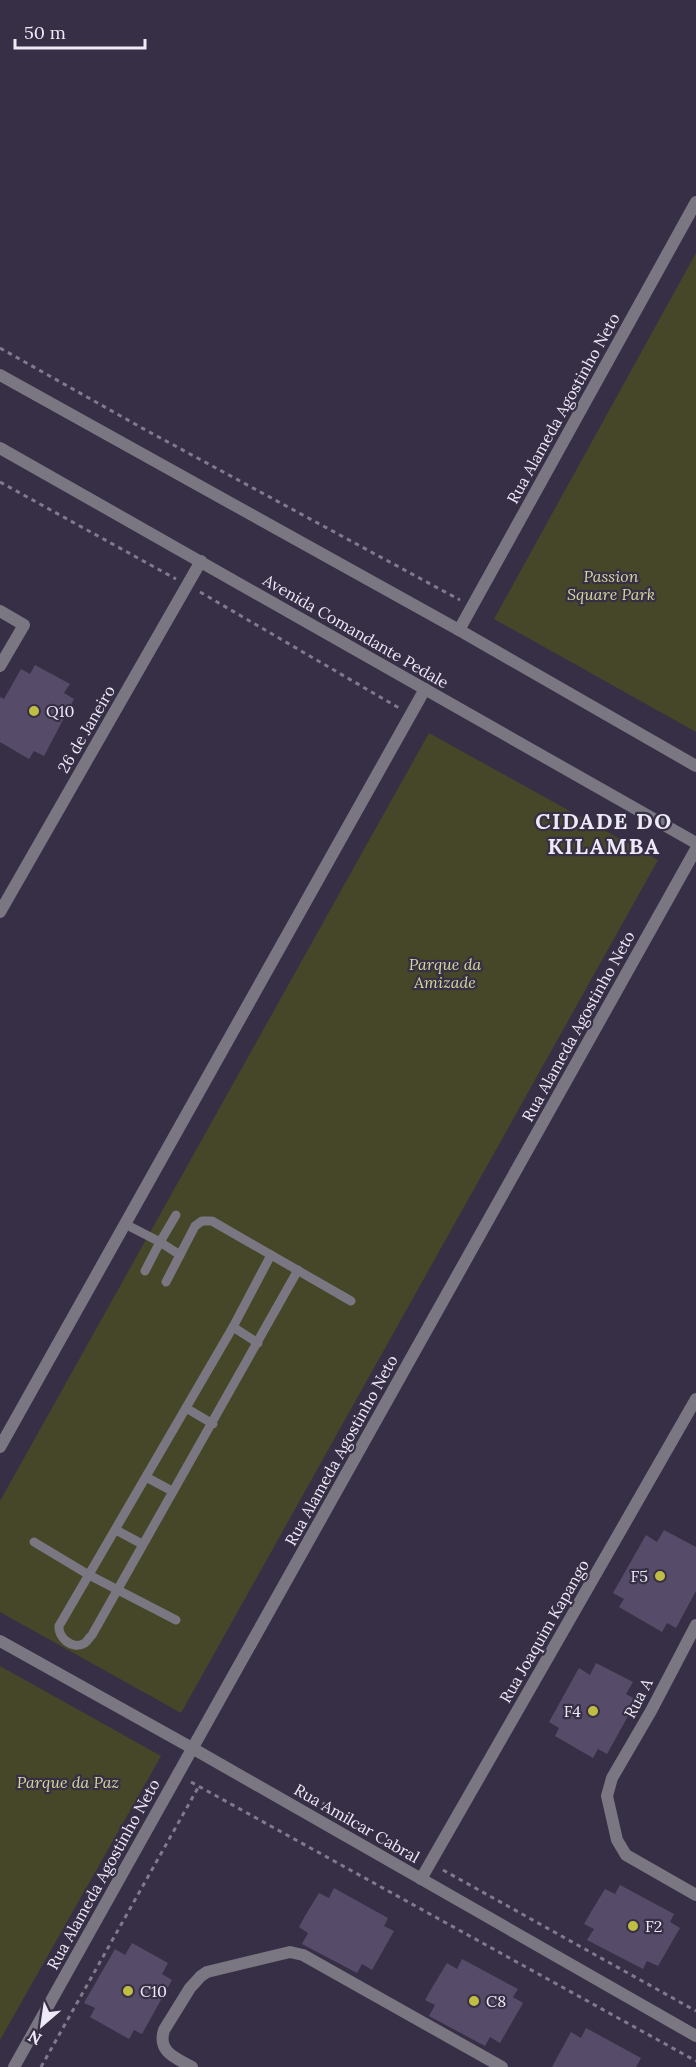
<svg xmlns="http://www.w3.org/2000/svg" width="696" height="2067" viewBox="0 0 696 2067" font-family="Lora,serif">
<rect width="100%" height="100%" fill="#372f45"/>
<!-- green -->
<g fill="#464628">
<path d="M696,253V732L494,619Z"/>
<path d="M429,733L658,860L181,1713L0,1612V1501Z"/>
<path d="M0,1666L161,1756L0,2040Z"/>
</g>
<!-- building -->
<g fill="#564c6a">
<path d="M35,665L70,684L64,693L74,699L44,756L34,751L29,759L0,742V697L4,699L21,669L30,674Z"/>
<path d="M664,1530L696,1547V1591L676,1628L667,1623L662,1632L619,1607L624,1599L613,1593L646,1535L657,1542Z"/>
<path d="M596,1663L633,1682L626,1694L637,1700L607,1754L598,1749L593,1758L555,1736L559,1728L549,1722L579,1668L590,1675Z"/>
<path d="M620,1885L674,1914L670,1922L680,1928L658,1966L647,1961L643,1969L587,1940L594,1929L584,1924L591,1912L605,1889L615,1894Z"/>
<path d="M334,1888L388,1918L384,1926L394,1931L372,1970L362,1964L357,1973L302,1944L308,1933L299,1927L305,1916L319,1893L329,1898Z"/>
<path d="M132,1943L168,1963L162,1974L172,1980L142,2034L134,2030L129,2039L90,2017L95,2008L84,2003L115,1949L125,1955Z"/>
<path d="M462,1959L518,1989L513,1997L523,2003L500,2043L490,2037L485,2046L429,2016L435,2005L425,2000L433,1986L447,1963L457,1969Z"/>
<path d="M586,2028L641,2058L636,2067H552L571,2032L581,2038Z"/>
</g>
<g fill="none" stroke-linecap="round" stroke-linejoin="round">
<!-- path -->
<g stroke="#817a8d" stroke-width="3" stroke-dasharray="4.5 4.5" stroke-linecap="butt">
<path d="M0,348L142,428L460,600"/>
<path d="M0,482L176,579"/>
<path d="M200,592L399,708"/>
<path d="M191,1782L696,2061"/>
<path d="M299,1790L419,1857"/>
<path d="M443,1870L696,2011"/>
<path d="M41,2067L199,1786"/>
</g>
<!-- service -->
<g stroke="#7a7782" stroke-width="9">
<path d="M176,1215L160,1242L180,1255"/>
<path d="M125,1224L160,1242L145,1271"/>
<path d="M271,1255L233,1327L59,1626C58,1637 72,1651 85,1643C86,1643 91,1635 92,1635L298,1270"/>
<path d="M166,1282L195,1226L202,1221H212L351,1301"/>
<path d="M233,1327L258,1343"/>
<path d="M186,1408L213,1424"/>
<path d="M146,1477L172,1491"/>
<path d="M116,1530L142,1544"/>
<path d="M34,1542L89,1575L176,1620"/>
</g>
<!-- minor -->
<g stroke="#7a7782" stroke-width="12">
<path d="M0,611L24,625L0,666"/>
<path d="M459,630L696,202"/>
<path d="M0,912L201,561"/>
<path d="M0,1447L425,689"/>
<path d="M696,1625L651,1711L612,1778L607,1796L617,1840L626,1855L696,1895"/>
<path d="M0,1641L192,1748L696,2036"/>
<path d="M421,1879L696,1399"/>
<path d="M14,2067L696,849"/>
<path d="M192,2067C176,2058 157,2052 164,2030L190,1988L201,1976L207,1972L290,1952L303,1955L502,2067"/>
</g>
<!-- tertiary -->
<g stroke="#7a7782" stroke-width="12">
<path d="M0,375L459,630L696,766"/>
<path d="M0,448L696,843"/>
</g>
</g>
<!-- markers -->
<g fill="#bfbe42" stroke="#372f45" stroke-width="2">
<circle cx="34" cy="711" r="6"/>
<circle cx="660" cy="1576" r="6"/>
<circle cx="593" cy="1711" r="6"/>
<circle cx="633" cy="1926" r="6"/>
<circle cx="128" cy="1991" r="6"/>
<circle cx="474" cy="2001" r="6"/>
</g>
<g text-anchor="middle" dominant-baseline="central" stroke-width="4.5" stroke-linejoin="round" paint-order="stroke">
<!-- street labels -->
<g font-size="16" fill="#ede9f7" stroke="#372f45">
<text transform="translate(563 408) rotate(-61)">Rua Alameda Agostinho Neto</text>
<text transform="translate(356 631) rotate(30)">Avenida Comandante Pedale</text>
<text transform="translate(86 729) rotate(-60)">26 de Janeiro</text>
<text transform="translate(578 1026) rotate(-61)">Rua Alameda Agostinho Neto</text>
<text transform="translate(341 1450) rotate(-61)">Rua Alameda Agostinho Neto</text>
<text transform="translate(544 1631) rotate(-60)">Rua Joaquim Kapango</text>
<text transform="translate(638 1698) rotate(-62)">Rua A</text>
<text transform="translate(357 1823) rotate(30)">Rua Amilcar Cabral</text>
<text transform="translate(103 1874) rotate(-61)">Rua Alameda Agostinho Neto</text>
</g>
<!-- park labels -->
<g font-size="16" font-style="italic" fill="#d5d699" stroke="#372f45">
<text x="611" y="576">Passion<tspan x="611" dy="18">Square Park</tspan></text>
<text x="445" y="964">Parque da<tspan x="445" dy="18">Amizade</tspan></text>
<text x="68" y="1782">Parque da Paz</text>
</g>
<!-- poi labels -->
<g font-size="16" fill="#ede9f7" stroke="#372f45" text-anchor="start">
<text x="46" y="711">Q10</text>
<text x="648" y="1576" text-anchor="end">F5</text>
<text x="581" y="1711" text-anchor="end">F4</text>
<text x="645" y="1926">F2</text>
<text x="140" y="1991">C10</text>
<text x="486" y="2001">C8</text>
</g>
<!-- district labels -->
<g font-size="22" font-weight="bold" letter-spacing="1.5" fill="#ede9f7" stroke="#372f45">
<text x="604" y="821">CIDADE DO<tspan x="604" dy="25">KILAMBA</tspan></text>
</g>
</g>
<!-- north arrow -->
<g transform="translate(42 2025) rotate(209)" stroke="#372f45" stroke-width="4.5" paint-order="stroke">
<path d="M0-4.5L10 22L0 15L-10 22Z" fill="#ede9f7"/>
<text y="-9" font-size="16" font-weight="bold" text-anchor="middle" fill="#ede9f7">N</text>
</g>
<!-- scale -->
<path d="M15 39v9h130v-9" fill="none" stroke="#ede9f7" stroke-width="3"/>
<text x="24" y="39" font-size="18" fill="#ede9f7" stroke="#372f45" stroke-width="4.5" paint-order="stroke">50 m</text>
</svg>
